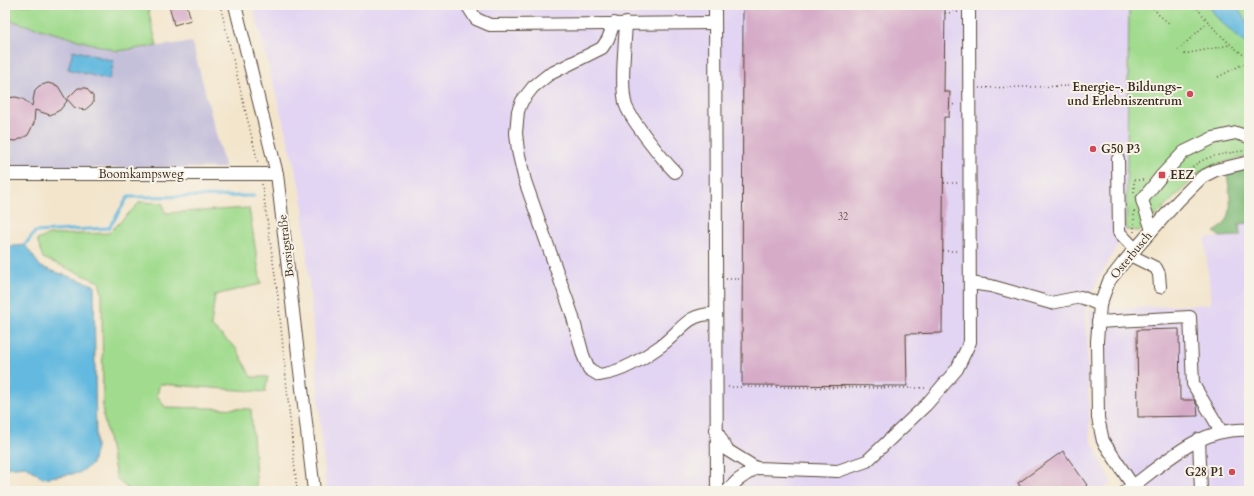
<svg xmlns="http://www.w3.org/2000/svg" width="1254" height="496" viewBox="0 0 1254 496" font-family="Cardo,serif">
<rect width="100%" height="100%" fill="#f7f3e8"/>
<filter id="ink" filterUnits="userSpaceOnUse"><feTurbulence type="fractalNoise" baseFrequency=".025" numOctaves="2"/><feDisplacementMap in="SourceGraphic" scale="8" xChannelSelector="R" yChannelSelector="G"/><feConvolveMatrix kernelMatrix="1 2 1 2 8 2 1 2 1" color-interpolation-filters="sRGB"/></filter>
<filter id="wash" filterUnits="userSpaceOnUse"><feTurbulence type="fractalNoise" baseFrequency=".012" numOctaves="4" result="noise"/><feDisplacementMap in="SourceGraphic" scale="16" xChannelSelector="R" yChannelSelector="G"/><feGaussianBlur stdDeviation="0.9" result="paint"/><feColorMatrix in="noise" values="0 0 0 0 0 0 0 0 0 0 0 0 0 0 0 0 0 1.4 0 .05"/><feComposite in="paint" operator="in"/></filter>
<g filter="url(#wash)">
<rect width="100%" height="100%" fill="#f3e5cc"/>
<!-- built -->
<g fill="#e2d4f3">
<path d="M253,5H1129L1126,230L1096,284L1086,307L1090,438L1112,483L1101,491H326L302,195Z"/>
<path d="M1249,223V491H1129L1096,437L1089,310L1211,304L1205,238L1240,236L1239,224Z"/>
</g>
<!-- industrial -->
<path fill="#c5c0da" d="M5,19L117,51L192,42L225,168H5Z"/>
<!-- green -->
<g fill="#a0db8e" stroke="#6e8256">
<path d="M5,5H147L157,46L117,51L5,19Z"/>
<path d="M1129,5H1249V156L1218,164L1199,173L1140,231L1126,230Z"/>
<path d="M140,202L163,203L165,213L249,208L261,284L215,295L211,326L237,349L251,377H268L265,392L160,384L157,395L165,407L251,409L257,491H131L117,480L103,415L102,293L99,282L43,258L37,240L49,235L109,233Z"/>
</g>
<!-- forest -->
<path fill="#80bb79" stroke="#5e724c" d="M1249,167V223L1239,224L1240,236L1220,237L1214,232C1238,220 1229,195 1227,172Z"/>
<!-- water -->
<g fill="#63b9df" stroke="#4f727e">
<path d="M1208,5H1236L1249,26V47L1219,20Z"/>
<path d="M73,50L114,61L109,80L68,69Z"/>
<path d="M25,245L41,267L94,285L96,447L92,464L79,473L43,478L26,466L5,468V247Z"/>
</g>
<g fill="none" stroke-linecap="round" stroke-linejoin="round">
<!-- stream -->
<path stroke="#63b9df" stroke-width="3" d="M25,245L35,232L109,228L128,197L254,196"/>
</g>
<g id="blocks">
<!-- building -->
<g fill="#d6abc8">
<path d="M169,5H187L191,20L174,25Z"/>
<path d="M743,5H945L944,92H950L949,117H944L942,333L906,334L907,386L742,385Z"/>
<path d="M48,83L58,86L67,101L60,110L50,115L35,110L34,123L28,135L16,141L5,140V98L16,97L23,99L32,106L35,90L39,86Z"/>
<path d="M78,88H86L93,96V103L85,110L75,108L67,99Z"/>
<path d="M1179,329L1180,400H1194L1197,406L1198,416L1138,417L1137,330Z"/>
<path d="M1063,451L1087,485L1079,491H1023L1018,483Z"/>
</g>
</g>
</g>
<g filter="url(#ink)">
<use href="#blocks" fill-opacity="0" stroke="#574638" stroke-width="1"/>
<g fill="none" stroke-linecap="round" stroke-linejoin="round">
<!-- minor casing -->
<g stroke="#574638" stroke-width="14">
<g id="minor">
<path d="M235,5L277,174L314,491"/>
<path d="M467,5L476,19L490,25L715,23"/>
<path d="M715,5L717,491"/>
<path d="M614,23L608,39L602,48L548,75L533,87L522,101L518,111L516,133L518,151L525,181L572,314L583,355L589,369L599,375C623,372 642,359 662,345C682,330 687,313 715,314"/>
<path d="M626,23C625,45 620,87 626,106C632,121 663,160 675,172"/>
<path d="M1118,159L1119,232L1135,249"/>
<path d="M5,174H277"/>
<path d="M1152,230L1142,200L1162,175L1184,152L1213,138L1236,133L1249,137"/>
<path d="M1130,255L1156,268L1159,274L1160,287"/>
<path d="M970,283L991,286L1051,303L1081,297L1100,305"/>
<path d="M1098,322L1190,317L1193,384L1221,431"/>
<path d="M716,430L727,450L756,468L838,471L867,461L926,405L957,369L970,342L969,5"/>
<path d="M1199,439L1201,491"/>
<path d="M1133,486L1103,441L1098,418L1097,341L1100,305L1109,281L1123,263L1178,201L1202,177L1216,170L1249,162"/>
<path d="M727,491L738,480L756,468"/>
<path d="M1126,491C1164,464 1199,426 1249,430"/>
</g>
</g>
<!-- path -->
<g stroke="#574638" stroke-width="1.5" stroke-dasharray="1 3" stroke-linecap="butt">
<path d="M220,5L258,163"/>
<path d="M1151,5L1159,15L1170,24"/>
<path d="M1195,5C1210,26 1228,44 1249,59"/>
<path d="M945,13L959,12"/>
<path d="M1178,50L1207,23"/>
<path d="M1184,54L1230,45"/>
<path d="M1218,77L1249,61"/>
<path d="M979,88L1072,86"/>
<path d="M949,105L960,104"/>
<path d="M1248,126L1249,119"/>
<path d="M1186,177C1196,154 1227,154 1249,150"/>
<path d="M944,183H960"/>
<path d="M262,184L278,297L297,491"/>
<path d="M1134,192V180H1144"/>
<path d="M1134,232V210"/>
<path d="M943,251H959"/>
<path d="M726,279H742"/>
<path d="M728,387L926,388"/>
</g>
<!-- minor -->
<use href="#minor" stroke="#fff" stroke-width="12"/>
</g>
</g>
<!-- markers -->
<g fill="#d1495b" stroke="#f7f3e8" stroke-width="1.5">
<circle cx="1190" cy="94" r="4"/>
<circle cx="1093" cy="149" r="4"/>
<rect x="1158" y="171" width="8" height="8" rx="2"/>
<circle cx="1232" cy="472" r="4"/>
</g>
<g text-anchor="middle" dominant-baseline="central" stroke-width="4" stroke-linejoin="round" paint-order="stroke">
<!-- number labels -->
<g font-size="10" fill="#624a48">
<text x="843" y="217">32</text>
</g>
<!-- poi labels -->
<g font-size="12" font-weight="bold" fill="#3b2a1e" stroke="#f7f3e8" text-anchor="end">
<text x="1182" y="87">Energie-, Bildungs-<tspan x="1182" dy="14">und Erlebniszentrum</tspan></text>
<text x="1101" y="149" text-anchor="start">G50 P3</text>
<text x="1170" y="175" text-anchor="start">EEZ</text>
<text x="1224" y="472">G28 P1</text>
</g>
<!-- street labels -->
<g font-size="12" fill="#3b2a1e" stroke="#f7f3e8">
<text x="141" y="174">Boomkampsweg</text>
<text transform="translate(286 246) rotate(-97)">Borsigstraße</text>
<text transform="translate(1131 255) rotate(-50)">Osterbusch</text>
</g>
</g>
<!-- margin -->
<rect width="1254" height="496" fill="none" stroke="#f7f3e8" stroke-width="20"/>
</svg>
